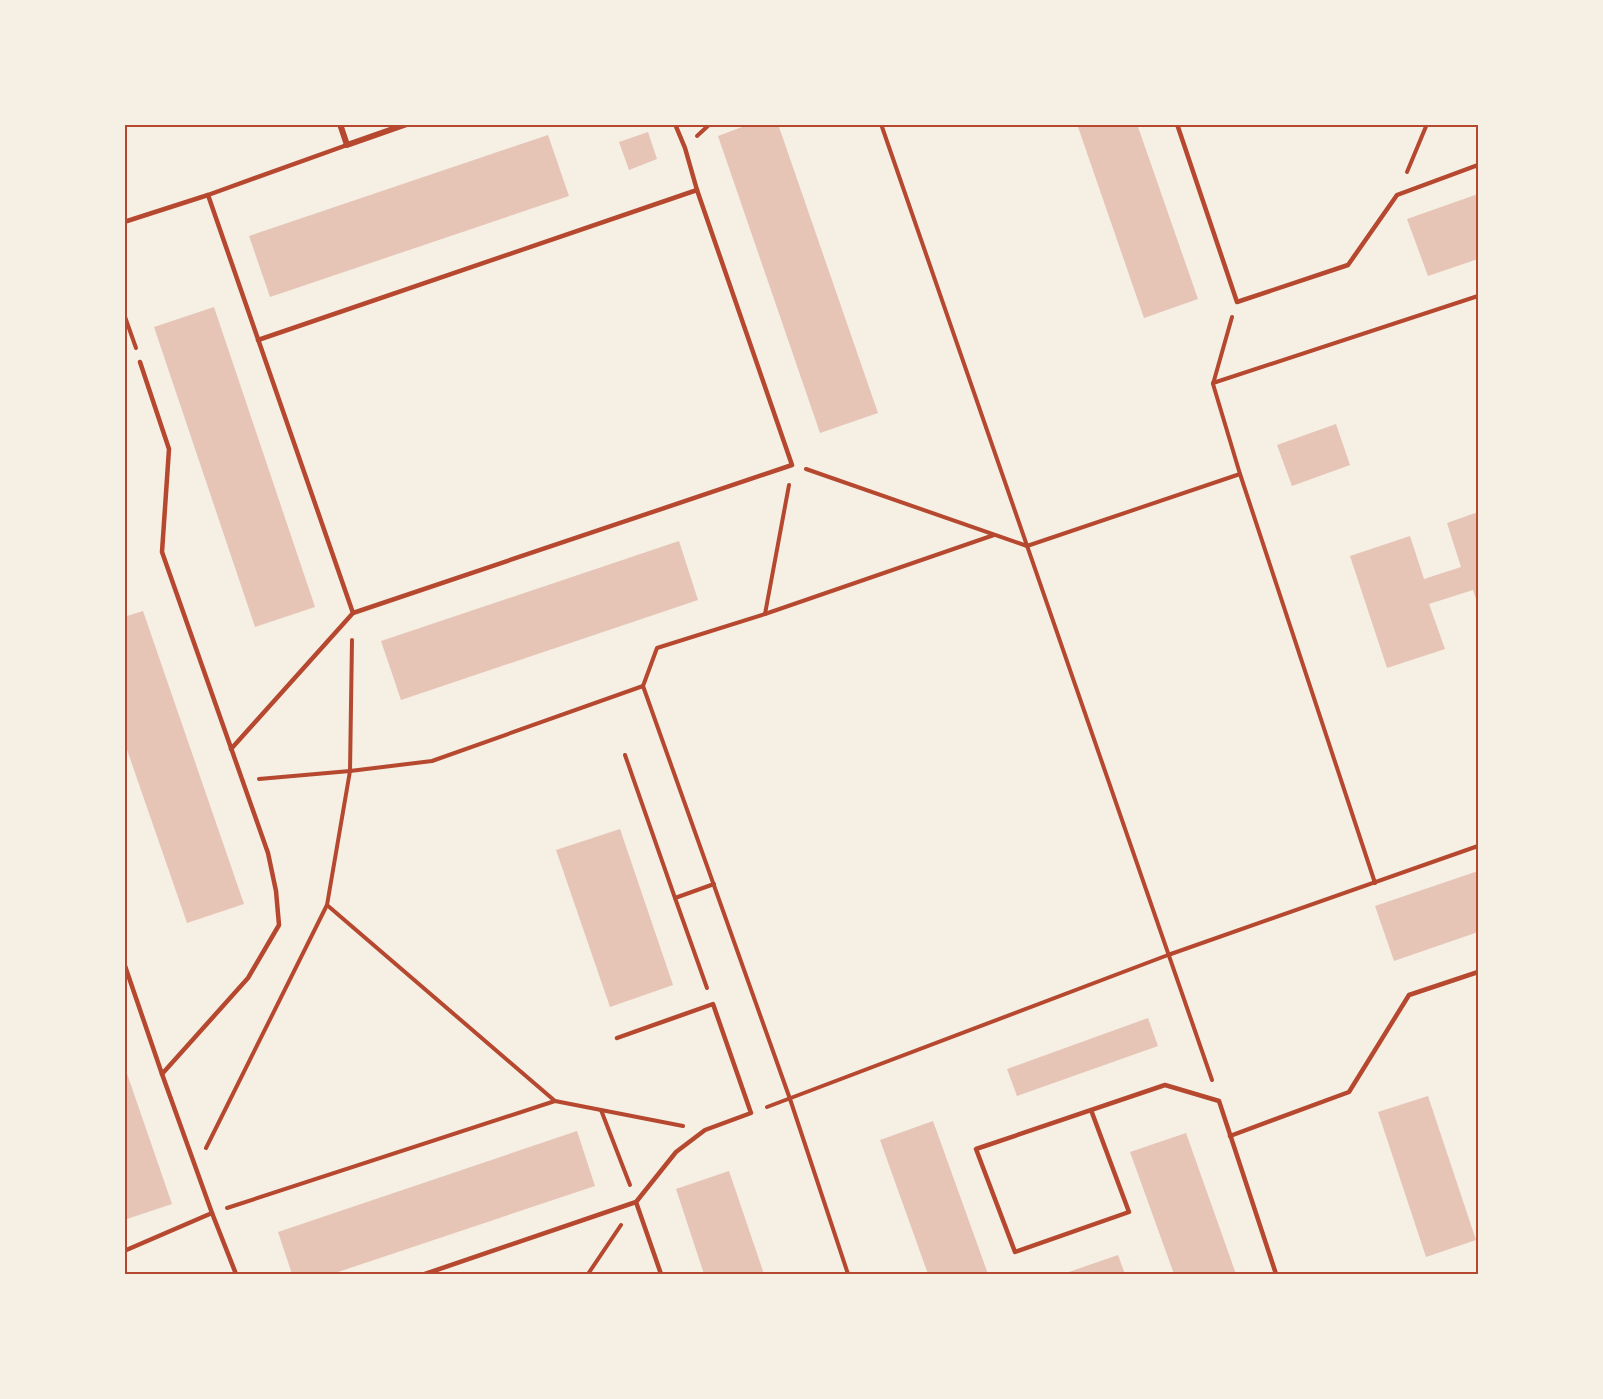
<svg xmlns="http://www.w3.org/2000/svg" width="1603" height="1399" viewBox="0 0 1603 1399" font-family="'Source Sans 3',sans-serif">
<rect width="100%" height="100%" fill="#f6efe4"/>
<!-- building -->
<g fill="#e6c5b7">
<path d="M750,124H778L878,413L820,433L718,136Z"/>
<path d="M1077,124H1137L1198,299L1144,318Z"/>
<path d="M648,132L657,159L629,170L619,142Z"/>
<path d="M548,135L569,196L270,297L249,236Z"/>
<path d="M1478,194V259L1428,276L1407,219Z"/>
<path d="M214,307L315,607L255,627L154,327Z"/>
<path d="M1336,424L1350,465L1292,486L1277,445Z"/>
<path d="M1478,512V605L1473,590L1429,604L1445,649L1387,668L1350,556L1410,536L1424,579L1461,567L1447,523Z"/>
<path d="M679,541L698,600L401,700L381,641Z"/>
<path d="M143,611L244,904L187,923L124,741V617Z"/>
<path d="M620,829L673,985L610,1007L556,850Z"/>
<path d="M1478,871V932L1394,961L1375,906Z"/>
<path d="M1148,1018L1158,1046L1017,1096L1007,1069Z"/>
<path d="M124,1065L172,1204L124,1220Z"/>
<path d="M1428,1096L1476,1240L1426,1257L1378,1112Z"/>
<path d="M933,1121L988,1274H928L880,1140Z"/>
<path d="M577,1131L595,1186L332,1274H292L278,1232Z"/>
<path d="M1186,1133L1236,1274H1174L1130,1152Z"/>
<path d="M729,1171L764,1274H704L676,1189Z"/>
<path d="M1118,1255L1125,1274H1063Z"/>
</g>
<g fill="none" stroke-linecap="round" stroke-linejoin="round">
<!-- path -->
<g stroke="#b5482f" stroke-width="4">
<path d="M881,124L1212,1080"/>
<path d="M697,136L710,124"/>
<path d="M1407,172L1427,124"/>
<path d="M124,314L136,348"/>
<path d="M1213,383L1478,296"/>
<path d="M806,469L1027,546L1240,474L1213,384L1232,317"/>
<path d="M1240,474L1375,883"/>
<path d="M765,614L789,485"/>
<path d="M625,755L675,898"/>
<path d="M259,779L350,771L432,761L643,686"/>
<path d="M327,905L555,1101L683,1126"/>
<path d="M707,988L675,898L714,884"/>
<path d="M767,1107L1168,955L1478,846"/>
<path d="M601,1110L630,1185"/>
<path d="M206,1148L327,905L350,771L352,640"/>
<path d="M227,1208L555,1101"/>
<path d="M588,1274L621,1225"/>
<path d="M848,1274L790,1099L643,686L657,648L765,614L994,535"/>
</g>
<!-- service -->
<g stroke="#b5482f" stroke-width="4.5">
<path d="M1177,124L1237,302L1348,265L1397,195L1478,165"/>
<path d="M208,195L353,613"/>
<path d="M124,222L208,195L347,145"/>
<path d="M258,340L697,190"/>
<path d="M140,362L169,449L162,552L268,853L276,891L279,925L248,978L162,1074"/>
<path d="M231,749L353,613L792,465L697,190L685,148L675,124"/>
<path d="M124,963L162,1074L212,1213L124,1251"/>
<path d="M617,1038L713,1004L751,1113L705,1130L676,1152L636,1202L661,1274"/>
<path d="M1091,1110L1129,1212L1015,1252L976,1149L1165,1085L1219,1101L1276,1274"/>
<path d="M1230,1136L1349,1092L1409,995L1478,972"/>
<path d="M212,1213L236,1274"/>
<path d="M425,1274L636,1202"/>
</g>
<!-- minor -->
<path stroke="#b5482f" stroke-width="6" d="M340,124L347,145L407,124"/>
</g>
<!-- border -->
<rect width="1603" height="1399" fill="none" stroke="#f6efe4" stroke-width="252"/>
<rect x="126" y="126" width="1351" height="1147" fill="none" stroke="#b5482f" stroke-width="2"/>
</svg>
